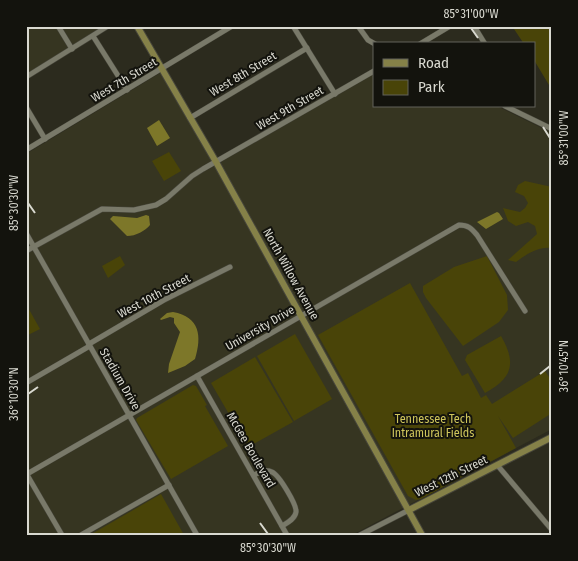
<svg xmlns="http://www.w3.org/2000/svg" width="578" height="561" viewBox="0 0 578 561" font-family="'Fira Sans Condensed',sans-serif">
<rect width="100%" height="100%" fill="#2c2b1e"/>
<!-- built -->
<g fill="#363521">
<path d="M26,26H96L98,30L26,75Z"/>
<path d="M160,73L214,165L374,73V106H497L552,133V429L352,535H26V154Z"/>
</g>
<!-- green -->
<g fill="#494408">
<path d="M512,26H552V90L534,60V44H524Z"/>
<path d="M169,152L181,171L164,181L152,161Z"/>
<path d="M525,181L552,187V248C538,246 527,254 516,262L508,260L537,234L535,226L528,222L516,226L508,221L503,208L520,212L525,208L528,203L524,196L515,192L518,185Z"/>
<path d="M120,256L125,265L108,278L102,266Z"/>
<path d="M487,256L507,295L508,310L499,322L463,346L426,298L423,292V286L454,267Z"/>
<path d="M410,283L462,376L468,373L481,398L486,395L492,404L545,371L549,377L552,375V413L513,438L498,416L516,448L421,499L416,500L408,496L318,335Z"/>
<path d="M26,304L40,329L26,336Z"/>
<path d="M295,334L332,399L294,421L257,356Z"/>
<path d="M501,336C517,364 512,378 485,393L465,360L467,355Z"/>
<path d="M255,357L293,422L248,447L211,383Z"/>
<path d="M193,385L196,386L207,405L205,406L228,446L171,479L136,420L137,418Z"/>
<path d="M161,494L184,535H90Z"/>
</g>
<!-- water -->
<g fill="#7d7729">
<path d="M159,120L170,138L157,146L147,128Z"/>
<path d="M497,212L499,213L503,219L486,229L477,222Z"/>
<path d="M146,215L149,216L150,225C145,231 136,236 127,236L110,219L113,216L137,218Z"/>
<path d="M173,312C200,317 202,336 195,359L185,366L168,373L169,364L180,332L174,323V318L170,317L161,320L160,319L167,313Z"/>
</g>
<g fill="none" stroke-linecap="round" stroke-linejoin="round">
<!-- minor casing -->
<g stroke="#47463b" stroke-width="6">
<g id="minor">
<path d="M58,26L72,49"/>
<path d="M293,26L335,94"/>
<path d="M358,26L368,40L375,44"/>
<path d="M474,26L485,44"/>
<path d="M93,36L127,90"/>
<path d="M420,44L450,26"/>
<path d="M26,77L108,26"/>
<path d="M505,106L552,129"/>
<path d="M26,107L45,139"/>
<path d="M190,118L307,48"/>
<path d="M26,150L232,26"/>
<path d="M26,233L197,535"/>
<path d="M26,251L102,209L134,210L156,205L166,199L192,176L203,169L374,71"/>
<path d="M89,344L164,300L230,267"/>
<path d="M197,376L287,535"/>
<path d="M26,383L88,347"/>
<path d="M498,466L552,530"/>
<path d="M26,473L62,535"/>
<path d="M27,474L459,225C468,225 471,228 477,235L525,311"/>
<path d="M254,475C260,472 265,469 272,472C279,475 297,505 296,512C295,519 287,523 282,526"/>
<path d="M81,535L169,485"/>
<path d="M360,535L409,510"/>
</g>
</g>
<!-- major casing -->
<g stroke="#47463b" stroke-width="8">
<g id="major">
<path d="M137,26L216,162L422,535"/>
<path d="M409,510L552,437"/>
</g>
</g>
<!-- minor -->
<use href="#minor" stroke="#797969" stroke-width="5"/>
<!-- major -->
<use href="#major" stroke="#858148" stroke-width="6"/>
</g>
<!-- ticks -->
<path fill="none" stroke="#d9d9d0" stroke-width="2" d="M471,28L478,38M543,127L550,138M28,203L35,213M540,374L550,366M28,394L38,387M260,523L268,534"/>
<g text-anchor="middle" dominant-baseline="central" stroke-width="4" stroke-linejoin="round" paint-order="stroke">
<!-- street labels -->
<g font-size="12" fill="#d9d9d0" stroke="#13130d">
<text transform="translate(243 74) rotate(-31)">West 8th Street</text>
<text transform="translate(124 80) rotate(-31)">West 7th Street</text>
<text transform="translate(290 108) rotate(-30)">West 9th Street</text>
<text transform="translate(291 274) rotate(61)">North Willow Avenue</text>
<text transform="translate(154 296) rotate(-28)">West 10th Street</text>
<text transform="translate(260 328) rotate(-30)">University Drive</text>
<text transform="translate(120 379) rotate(60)">Stadium Drive</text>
<text transform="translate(251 450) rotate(60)">McGee Boulevard</text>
<text transform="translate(451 476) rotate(-26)">West 12th Street</text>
</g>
<!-- park labels -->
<g font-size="12" fill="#cfc65c" stroke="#13130d">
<text x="433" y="419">Tennessee Tech<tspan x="433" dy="14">Intramural Fields</tspan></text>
</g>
</g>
<!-- border -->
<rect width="578" height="561" fill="none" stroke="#13130d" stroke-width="55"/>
<!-- legend -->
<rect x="373" y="42" width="162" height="65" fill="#13130d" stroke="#62625b"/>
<rect x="383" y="59" width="25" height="8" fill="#858148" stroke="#62625b"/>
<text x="418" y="68" font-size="15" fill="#d9d9d0">Road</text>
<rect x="383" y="80" width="25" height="15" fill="#494408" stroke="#62625b"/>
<text x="418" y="92" font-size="15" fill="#d9d9d0">Park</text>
<rect x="28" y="28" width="522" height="506" fill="none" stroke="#d9d9d0" stroke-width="2"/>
<g font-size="12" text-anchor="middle" fill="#d9d9d0">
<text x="471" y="18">85°31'00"W</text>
<text transform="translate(564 138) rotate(-90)" y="4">85°31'00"W</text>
<text transform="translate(14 203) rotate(-90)" y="4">85°30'30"W</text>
<text transform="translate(564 366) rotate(-90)" y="4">36°10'45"N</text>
<text transform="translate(14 394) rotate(-90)" y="4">36°10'30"N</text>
<text x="268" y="552">85°30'30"W</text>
</g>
</svg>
